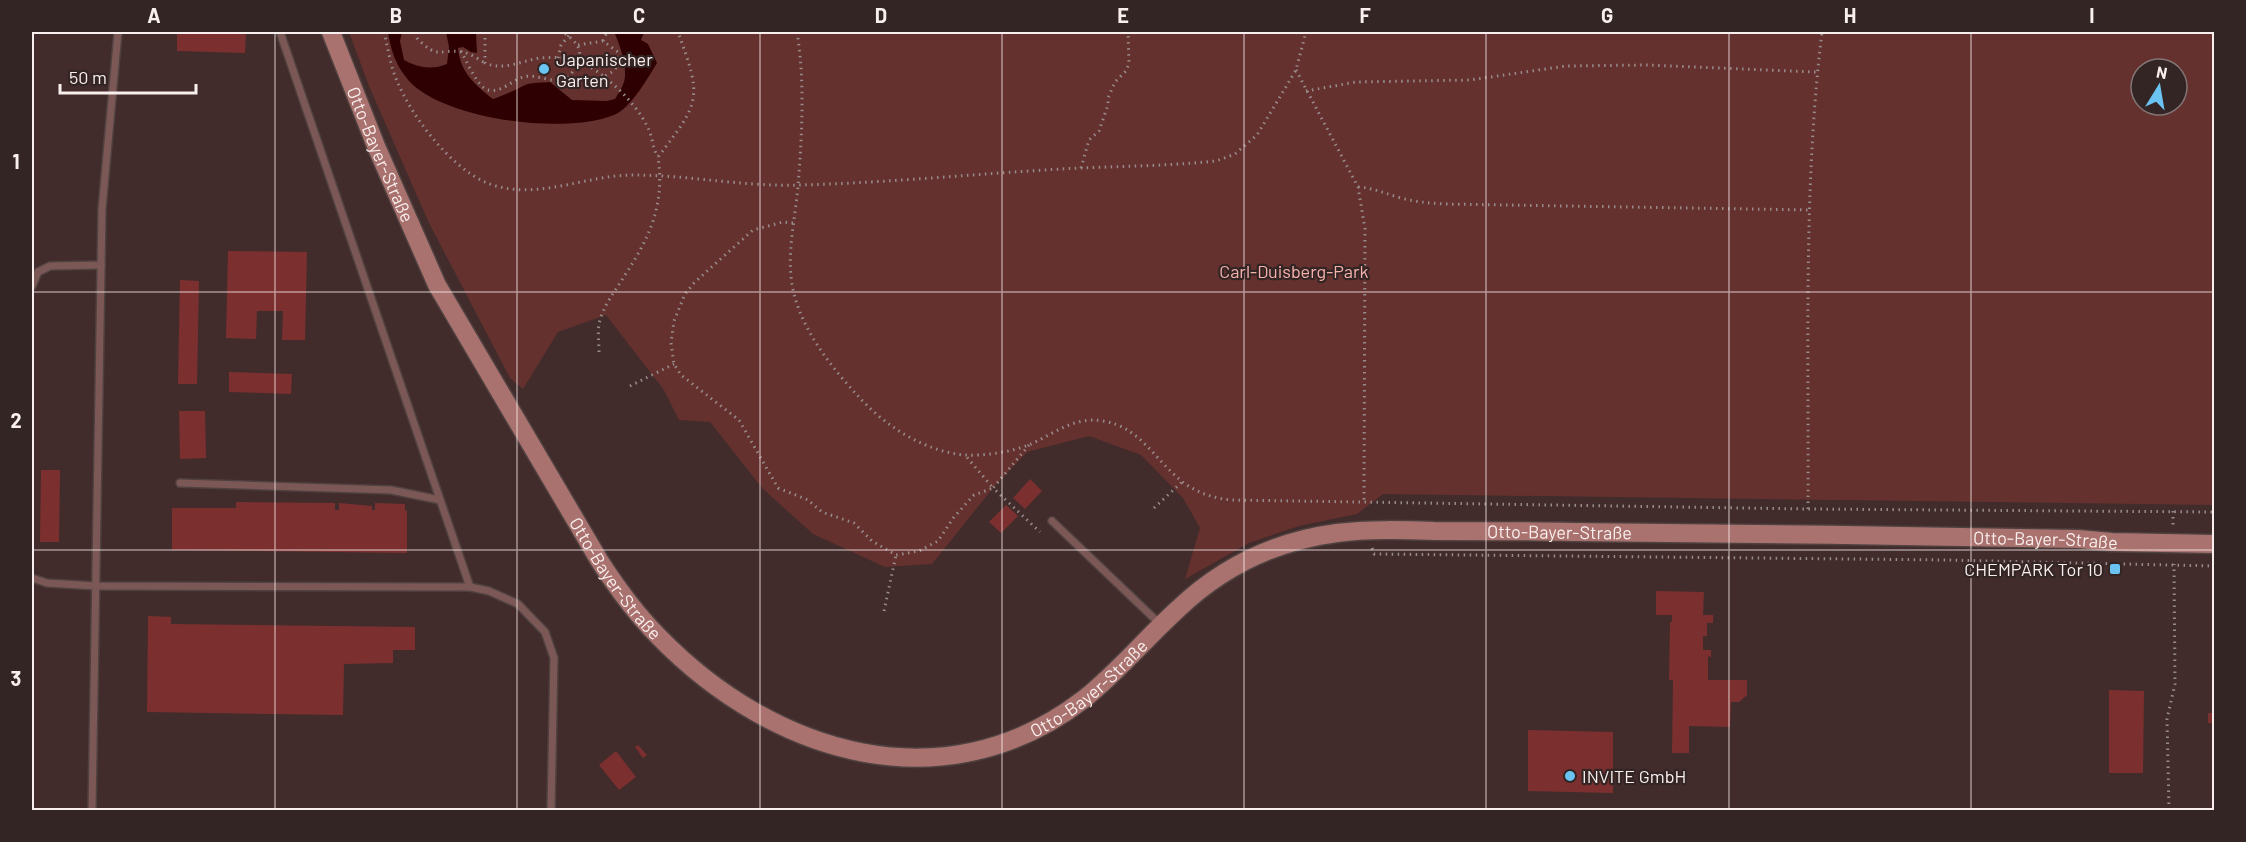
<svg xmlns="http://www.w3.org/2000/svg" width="2246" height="842" viewBox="0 0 2246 842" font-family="Barlow,sans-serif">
<rect width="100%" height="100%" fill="#332524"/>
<!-- built -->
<path fill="#412c2b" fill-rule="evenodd" d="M32,32H2214V810H32ZM2141,69H2177V105H2141Z"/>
<!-- green -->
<path fill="#64312f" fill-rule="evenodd" d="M349,32H2214V505L1383,494L1357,514L1299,526L1249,543L1185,579L1200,528L1183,498L1141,455L1089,436L1027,452L993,488L932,564L885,567L813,534L763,489L710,422L679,420L664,390L606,315L558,332L523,389L510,378L428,221L369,86ZM2141,69H2177V105H2141Z"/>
<!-- water -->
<path fill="#2f0001" d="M388,32H402L400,41L404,60C418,68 432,70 447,64L449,47L446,32H473L476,34L477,53L471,52L463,47L458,48C460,72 475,85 493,99C505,95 515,90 525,85C532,82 543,83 550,82L572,100L607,101L615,99C618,94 622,88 624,82C628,69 620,44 614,32H644L641,40L648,44L657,63C647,79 631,108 614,115C565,135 445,120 409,81C396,66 391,51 388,32Z"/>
<!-- building -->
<g fill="#7b302f">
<path d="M177,32H246L245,53L177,51Z"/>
<path d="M228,251L307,252L305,340H282L283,311H257L256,339L226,338Z"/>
<path d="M180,280L199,281L197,384H178Z"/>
<path d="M229,372L292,374L291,394L229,392Z"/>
<path d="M179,411H205L206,458L180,459Z"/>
<path d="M41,470H60L59,542H40Z"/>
<path d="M1030,479L1042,491L1025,509L1013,498Z"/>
<path d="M236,502L335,503V510H339V503L372,506V510H375V503L405,504V511L407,510V553L172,550V508H236Z"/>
<path d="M1006,505L1018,516L1001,533L989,522Z"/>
<path d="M1656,591L1704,592L1703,615H1713V623H1707V636H1703V650H1711V657L1708,656V680H1747V695L1739,702H1731L1730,727L1689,726V753H1672L1673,680H1669L1670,622H1672V615H1656Z"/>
<path d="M148,616L171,617V624L415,627V650H393V663L344,664L343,715L147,712Z"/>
<path d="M2109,690L2144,691L2143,773H2109Z"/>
<rect x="2208" y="713" width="6" height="10"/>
<path d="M1528,730L1613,732V793L1528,791Z"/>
<path d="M638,745L647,755L643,758L635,747Z"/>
<path d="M616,751L636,777L619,790L599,765Z"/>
</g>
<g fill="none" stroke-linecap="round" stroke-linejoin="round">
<!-- lane casing -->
<g stroke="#4f4140" stroke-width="10">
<g id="lane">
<path d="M280,32L470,587"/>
<path d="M32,286L38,272L50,266L101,265"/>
<path d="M180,483L391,490L440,500"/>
<path d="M1052,521L1161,625"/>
<path d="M32,578L47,583L96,586L470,587L489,591L518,604L545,632L554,658L551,810"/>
<path d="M92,810L102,209L118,32"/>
</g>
</g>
<!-- secondary casing -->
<g stroke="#4f4140" stroke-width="21">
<g id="secondary">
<path id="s1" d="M331,32L376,146L437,285L599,560C617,588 636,614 659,637C773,754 944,807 1084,699C1118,672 1146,638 1178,609C1222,567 1276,541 1337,533C1369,529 1402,530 1434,531C1481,531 1527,531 1573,532C1741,533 1910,536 2078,539L2112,542L2214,544"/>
</g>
</g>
<!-- path -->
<g stroke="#988c8b" stroke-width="3" stroke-dasharray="1.5 4.5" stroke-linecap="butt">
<path d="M384,32C388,48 390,65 397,81C412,117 450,167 487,183C535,202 585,175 633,175C689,175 744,187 800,185C881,183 963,175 1045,170C1102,166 1159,167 1216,161L1235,154L1257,135L1296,70L1306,32"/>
<path d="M416,32L417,38C439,61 439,48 462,52C470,53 478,59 485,63"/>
<path d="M485,32V63C505,71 520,61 540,58C553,57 566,57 578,60C584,47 572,39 563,32"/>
<path d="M797,32C805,81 802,136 798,186C795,222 785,258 794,294C804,333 832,368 859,397C885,426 924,451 964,455C985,456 1012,452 1031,444C1055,433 1075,416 1103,421C1141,427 1156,462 1184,483C1198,493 1213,498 1231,500L1808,509L2214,512"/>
<path d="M603,41L607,32"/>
<path d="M578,45L603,41L618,52C619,66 617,70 605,76"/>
<path d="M461,51C466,60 478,88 488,90C501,93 511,81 523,77C536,73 552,84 565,79C572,76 575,67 578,60C603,72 635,101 647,126C653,136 652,148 658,157"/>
<path d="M558,58L561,45L572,32"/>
<path d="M1296,70L1358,187L1365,229L1364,501"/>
<path d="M1306,91L1356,82L1470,80L1566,66L1646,65L1817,72"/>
<path d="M1081,168L1089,140L1099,131L1108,105V98L1115,82L1126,71L1129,63L1128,32"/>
<path d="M1358,187C1374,188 1386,194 1401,198C1415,202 1429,203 1444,204L1811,210"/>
<path d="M793,223L783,222L753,230L694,283L685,294L674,321L671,343L674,364L681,375L739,420L778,488L808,500L822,512L854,523L872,541L896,555L919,551L938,541L954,517L974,495L993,488L965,455"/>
<path d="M599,352C599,341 597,330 600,320C605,303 616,290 625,275C650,237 665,204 658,157C701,101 702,98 678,32"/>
<path d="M630,386L674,364"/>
<path d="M1029,445L993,488L1040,532"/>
<path d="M1154,508L1182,482"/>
<path d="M1808,509C1809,352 1803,187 1822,32"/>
<path d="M2173,511V525"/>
<path d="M1372,548L1374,554L1946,560L2214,566"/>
<path d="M884,611L896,555"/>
<path d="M2169,810L2167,719L2175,684L2174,564"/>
</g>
<!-- lane -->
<use href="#lane" stroke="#7b5855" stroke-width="7"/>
<!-- secondary -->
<use href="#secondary" stroke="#a9726e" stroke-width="18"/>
</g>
<!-- grid -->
<path fill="none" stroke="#f9efee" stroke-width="1.5" stroke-opacity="0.55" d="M275,32V810M517,32V810M760,32V810M1002,32V810M1244,32V810M1486,32V810M1729,32V810M1971,32V810M32,292H2214M32,550H2214"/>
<!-- markers -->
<g fill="#6bc3f2" stroke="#332524" stroke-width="2">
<circle cx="544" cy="69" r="6"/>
<rect x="2109" y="563" width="12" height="12" rx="3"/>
<circle cx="1570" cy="776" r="6"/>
</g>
<g text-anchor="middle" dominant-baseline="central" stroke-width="4.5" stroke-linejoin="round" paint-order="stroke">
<!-- poi labels -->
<g font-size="18" fill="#f9efee" stroke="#332524" text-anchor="start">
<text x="556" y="59">Japanischer<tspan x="556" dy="21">Garten</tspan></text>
<text x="2103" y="569" text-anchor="end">CHEMPARK Tor 10</text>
<text x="1582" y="776">INVITE GmbH</text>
</g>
<!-- street labels -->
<g font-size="18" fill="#f9efee" stroke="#332524">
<text stroke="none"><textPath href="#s1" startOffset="132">Otto-Bayer-Straße</textPath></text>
<text stroke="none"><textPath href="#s1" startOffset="1696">Otto-Bayer-Straße</textPath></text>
<text stroke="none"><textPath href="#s1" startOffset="2182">Otto-Bayer-Straße</textPath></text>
<text stroke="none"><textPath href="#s1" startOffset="618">Otto-Bayer-Straße</textPath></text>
<text stroke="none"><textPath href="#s1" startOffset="1174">Otto-Bayer-Straße</textPath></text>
</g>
<!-- park labels -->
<g font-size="18" fill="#f6b1ac" stroke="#332524">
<text x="1294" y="271">Carl-Duisberg-Park</text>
</g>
</g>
<!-- border -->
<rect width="2246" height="842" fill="none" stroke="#332524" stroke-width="66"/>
<!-- north arrow -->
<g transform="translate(2159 87) rotate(11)"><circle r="28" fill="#332524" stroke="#827675" stroke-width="1.5"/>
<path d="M0-4.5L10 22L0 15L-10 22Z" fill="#6bc3f2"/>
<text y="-9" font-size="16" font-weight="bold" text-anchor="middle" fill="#f9efee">N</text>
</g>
<!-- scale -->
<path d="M60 84v9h136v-9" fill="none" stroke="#f9efee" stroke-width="3"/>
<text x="69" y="84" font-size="18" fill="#f9efee" stroke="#332524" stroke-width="4.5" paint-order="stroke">50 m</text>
<rect x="33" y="33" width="2180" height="776" fill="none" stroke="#f9efee" stroke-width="2"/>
<g font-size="20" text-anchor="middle" font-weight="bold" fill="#f9efee">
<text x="154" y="23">A</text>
<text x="396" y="23">B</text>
<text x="639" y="23">C</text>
<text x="881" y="23">D</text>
<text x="1123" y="23">E</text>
<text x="1365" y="23">F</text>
<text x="1607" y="23">G</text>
<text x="1850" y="23">H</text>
<text x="2092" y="23">I</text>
<text x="16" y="169">1</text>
<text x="16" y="428">2</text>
<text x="16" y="686">3</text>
</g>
</svg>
